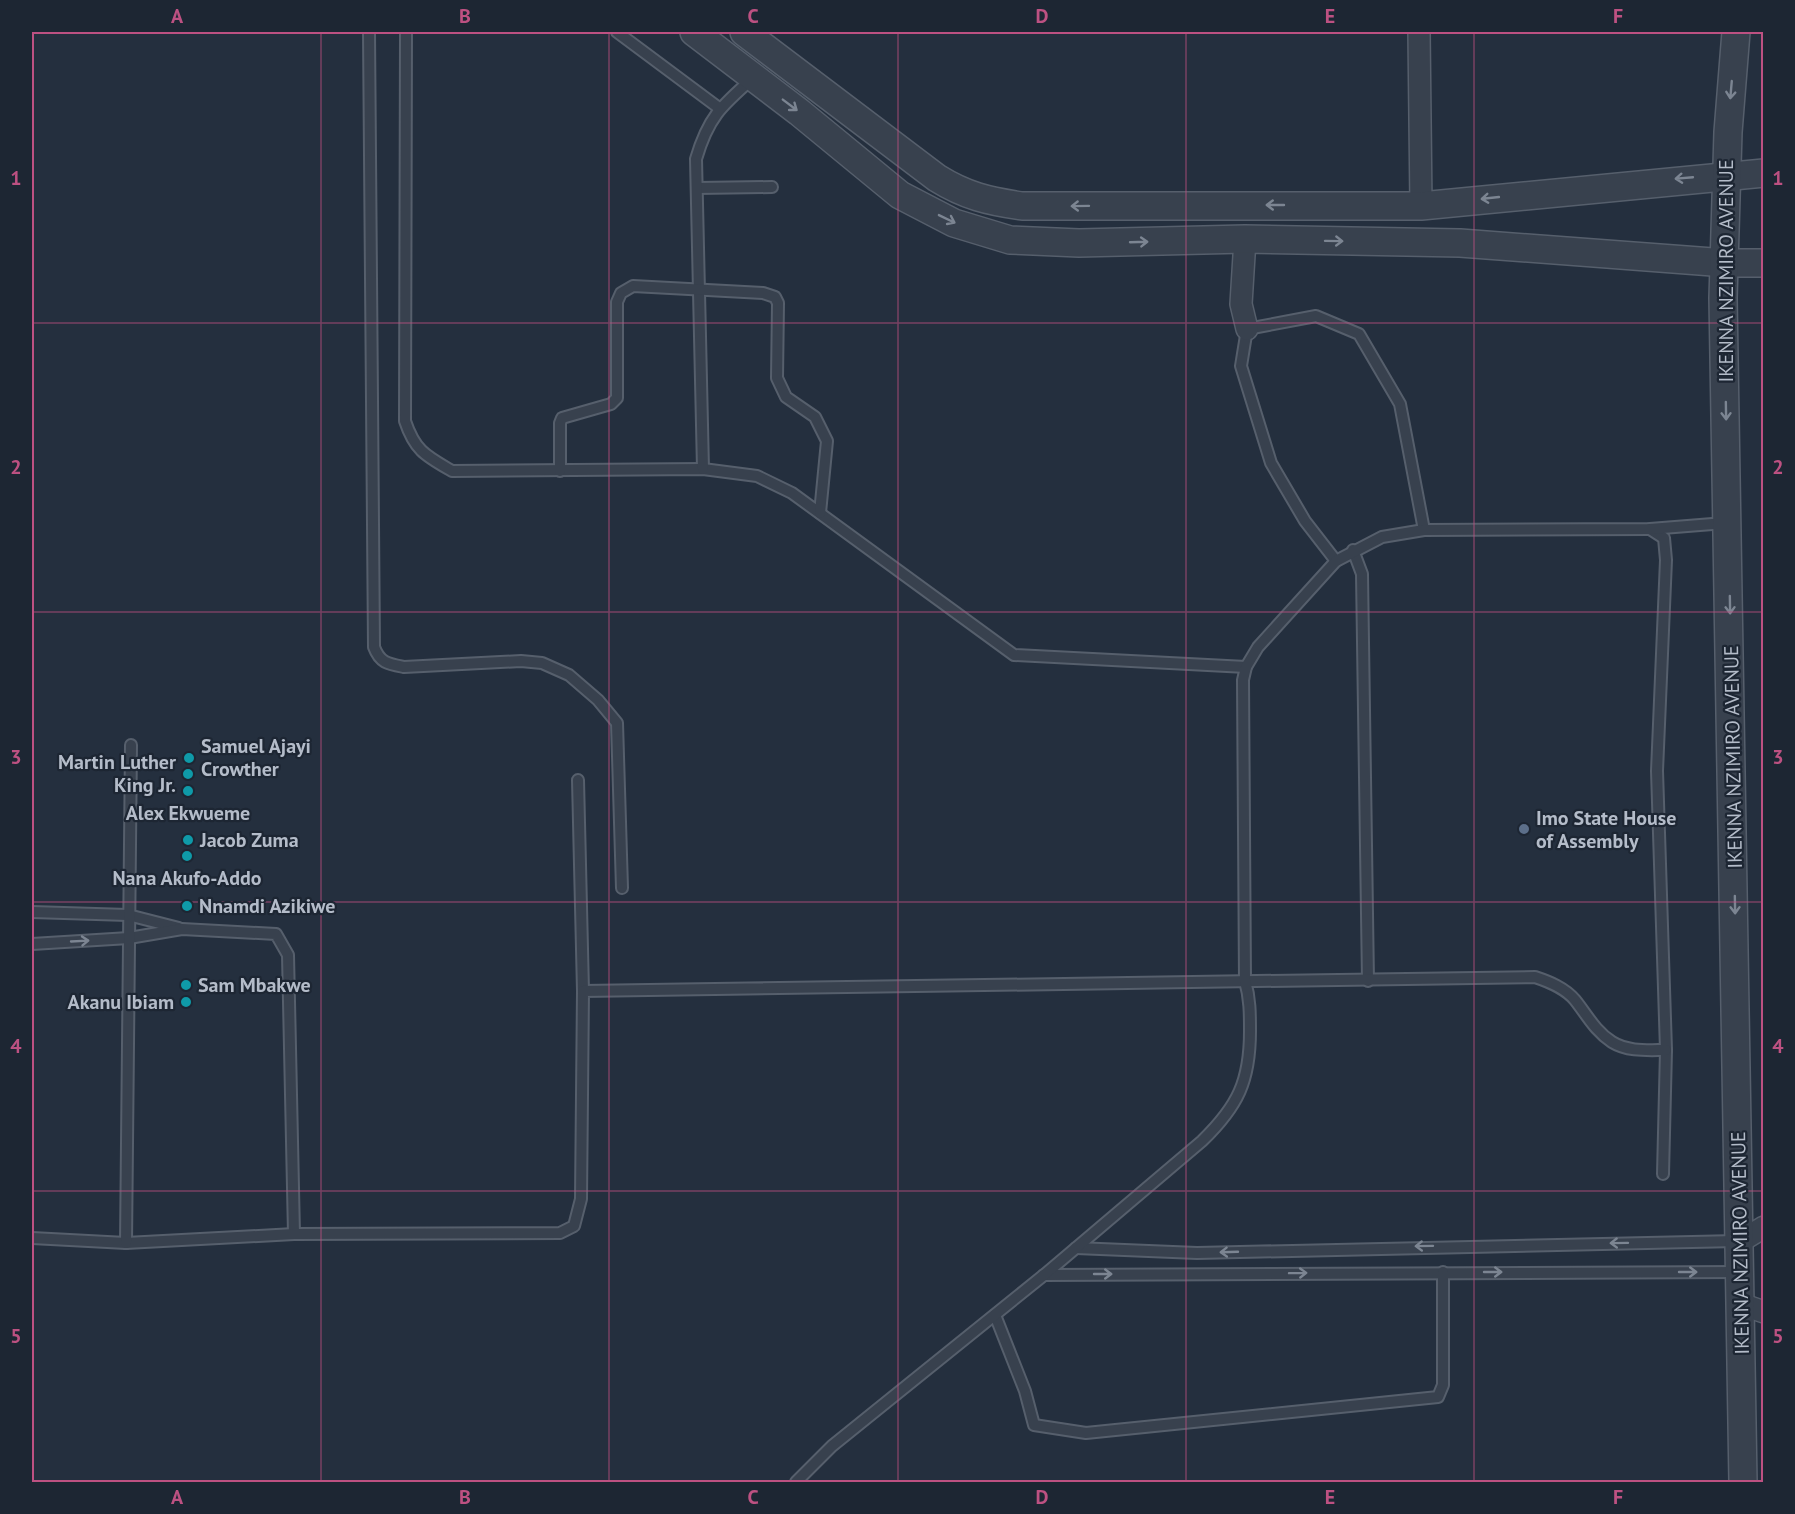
<svg xmlns="http://www.w3.org/2000/svg" width="1795" height="1514" viewBox="0 0 1795 1514" font-family="'PT Sans',sans-serif">
<rect width="100%" height="100%" fill="#242f3e"/>
<g fill="none" stroke-linecap="round" stroke-linejoin="round">
<!-- service casing -->
<g stroke="#565f6c" stroke-width="14">
<g id="service">
<path d="M369,32L374,647C380,663 388,664 404,667L521,661L542,663L569,675L598,700L617,723L622,888"/>
<path d="M406,32L405,421C415,451 426,456 452,471L703,469L757,476L792,493L1014,655L1246,667"/>
<path d="M617,32L719,108"/>
<path d="M697,188L772,187"/>
<path d="M703,469L696,159C708,118 721,106 752,79"/>
<path d="M560,471V423L562,418L611,404L617,398V302L621,293L633,286L763,293L775,297L778,303L777,378L786,397L815,417L827,441L820,513"/>
<path d="M1650,529L1664,538L1666,560L1657,771L1666,1050L1663,1174"/>
<path d="M1353,550L1362,574L1368,981"/>
<path d="M1336,561L1305,521L1271,463L1241,366L1247,329L1316,316L1359,334L1400,404L1424,530"/>
<path d="M578,780L583,991"/>
<path d="M32,912L128,915L179,928"/>
<path d="M32,944L129,938L182,929L276,934L288,955L294,1234"/>
<path d="M32,1238L126,1243L294,1234L560,1233L574,1226L581,1199L583,991L1535,977C1550,982 1565,988 1575,1000C1587,1015 1595,1031 1612,1042C1628,1052 1648,1050 1666,1050"/>
<path d="M126,1243L131,745"/>
<path d="M1076,1248L1197,1253L1737,1241"/>
<path d="M1044,1275L1740,1272"/>
<path d="M995,1315L1025,1391L1034,1425L1086,1433L1438,1397L1443,1385V1272"/>
<path d="M796,1482L832,1446L1044,1275L1202,1141C1238,1106 1250,1081 1250,1031C1250,1014 1250,998 1245,981L1243,680L1246,667L1258,647L1336,561L1382,537L1424,530L1650,529L1725,523"/>
</g>
</g>
<!-- minor casing -->
<g stroke="#565f6c" stroke-width="24">
<g id="minor">
<path d="M1419,32L1421,206"/>
<path d="M1245,239L1241,304L1247,329"/>
<path d="M1741,1241L1764,1227"/>
<path d="M1741,1304L1764,1312"/>
</g>
</g>
<!-- tertiary casing -->
<g stroke="#565f6c" stroke-width="30">
<g id="tertiary">
<path d="M694,32L799,112L900,195L954,223L1010,240L1079,243L1245,239L1460,243L1726,263H1764"/>
<path d="M744,32L937,178C966,196 988,201 1022,206H1421L1764,173"/>
<path d="M1736,32L1728,132L1723,298L1743,1482"/>
</g>
</g>
<!-- service -->
<use href="#service" stroke="#38414e" stroke-width="10"/>
<!-- minor -->
<use href="#minor" stroke="#38414e" stroke-width="21"/>
<!-- tertiary -->
<use href="#tertiary" stroke="#38414e" stroke-width="27"/>
</g>
<!-- one-way arrows -->
<defs><path id="oneway-shaft" d="M-6 0H5M1.5-3L5.5 0L1.5 3" fill="none" stroke-width="1.6" stroke-linecap="round" stroke-linejoin="round" transform="scale(1.5)"/></defs>
<g stroke="#7c8592">
<use href="#oneway-shaft" transform="translate(1731 90) rotate(95)"/>
<use href="#oneway-shaft" transform="translate(790 105) rotate(37)"/>
<use href="#oneway-shaft" transform="translate(1684 178) rotate(175)"/>
<use href="#oneway-shaft" transform="translate(1490 198) rotate(174)"/>
<use href="#oneway-shaft" transform="translate(1275 205) rotate(-180)"/>
<use href="#oneway-shaft" transform="translate(1080 206) rotate(179)"/>
<use href="#oneway-shaft" transform="translate(947 219) rotate(26)"/>
<use href="#oneway-shaft" transform="translate(1334 241) rotate(1)"/>
<use href="#oneway-shaft" transform="translate(1139 242) rotate(-2)"/>
<use href="#oneway-shaft" transform="translate(1726 411) rotate(89)"/>
<use href="#oneway-shaft" transform="translate(1730 605) rotate(89)"/>
<use href="#oneway-shaft" transform="translate(1735 905) rotate(89)"/>
<use href="#oneway-shaft" transform="translate(80 941) rotate(-3)"/>
<use href="#oneway-shaft" transform="translate(1619 1243) rotate(179)"/>
<use href="#oneway-shaft" transform="translate(1424 1246) rotate(179)"/>
<use href="#oneway-shaft" transform="translate(1229 1252) rotate(178)"/>
<use href="#oneway-shaft" transform="translate(1493 1272)"/>
<use href="#oneway-shaft" transform="translate(1688 1272)"/>
<use href="#oneway-shaft" transform="translate(1298 1273) rotate(-1)"/>
<use href="#oneway-shaft" transform="translate(1103 1274)"/>
</g>
<!-- grid -->
<path fill="none" stroke="#bd5182" stroke-width="1.5" stroke-opacity="0.55" d="M321,32V1482M609,32V1482M898,32V1482M1186,32V1482M1474,32V1482M32,323H1764M32,612H1764M32,902H1764M32,1191H1764"/>
<!-- markers -->
<g fill="#0f9aa8" stroke="#1d2633" stroke-width="2">
<circle cx="189" cy="758" r="6"/>
<circle cx="188" cy="774" r="6"/>
<circle cx="188" cy="791" r="6"/>
<circle cx="188" cy="840" r="6"/>
<circle cx="187" cy="856" r="6"/>
<circle cx="187" cy="906" r="6"/>
<circle cx="186" cy="985" r="6"/>
<circle cx="186" cy="1002" r="6"/>
</g>
<circle fill="#5c6f8a" stroke="#1d2633" stroke-width="2" cx="1524" cy="829" r="6"/>
<g text-anchor="middle" dominant-baseline="central" stroke-width="4.5" stroke-linejoin="round" paint-order="stroke">
<!-- street labels -->
<g font-size="20" fill="#b4bcc9" stroke="#1d2633">
<text transform="translate(1726 271) rotate(-90)">IKENNA NZIMIRO AVENUE</text>
<text transform="translate(1733 757) rotate(-91)">IKENNA NZIMIRO AVENUE</text>
<text transform="translate(1740 1243) rotate(-91)">IKENNA NZIMIRO AVENUE</text>
</g>
<!-- poi labels -->
<g font-size="20" font-weight="bold" fill="#b4bcc9" stroke="#1d2633" text-anchor="start">
<text x="201" y="746">Samuel Ajayi<tspan x="201" dy="23">Crowther</tspan></text>
<text x="176" y="762" text-anchor="end">Martin Luther<tspan x="176" dy="23">King Jr.</tspan></text>
<text x="188" y="813" text-anchor="middle">Alex Ekwueme</text>
<text x="1536" y="818">Imo State House<tspan x="1536" dy="23">of Assembly</tspan></text>
<text x="200" y="840">Jacob Zuma</text>
<text x="187" y="878" text-anchor="middle">Nana Akufo-Addo</text>
<text x="199" y="906">Nnamdi Azikiwe</text>
<text x="198" y="985">Sam Mbakwe</text>
<text x="174" y="1002" text-anchor="end">Akanu Ibiam</text>
</g>
</g>
<!-- border -->
<rect width="1795" height="1514" fill="none" stroke="#1d2633" stroke-width="66"/>
<rect x="33" y="33" width="1729" height="1448" fill="none" stroke="#bd5182" stroke-width="2"/>
<g font-size="20" text-anchor="middle" font-weight="bold" fill="#bd5182">
<text x="177" y="23">A</text>
<text x="465" y="23">B</text>
<text x="753" y="23">C</text>
<text x="1042" y="23">D</text>
<text x="1330" y="23">E</text>
<text x="1618" y="23">F</text>
<text x="16" y="185">1</text>
<text x="1778" y="185">1</text>
<text x="16" y="474">2</text>
<text x="1778" y="474">2</text>
<text x="16" y="764">3</text>
<text x="1778" y="764">3</text>
<text x="16" y="1053">4</text>
<text x="1778" y="1053">4</text>
<text x="16" y="1343">5</text>
<text x="1778" y="1343">5</text>
<text x="177" y="1504">A</text>
<text x="465" y="1504">B</text>
<text x="753" y="1504">C</text>
<text x="1042" y="1504">D</text>
<text x="1330" y="1504">E</text>
<text x="1618" y="1504">F</text>
</g>
</svg>
